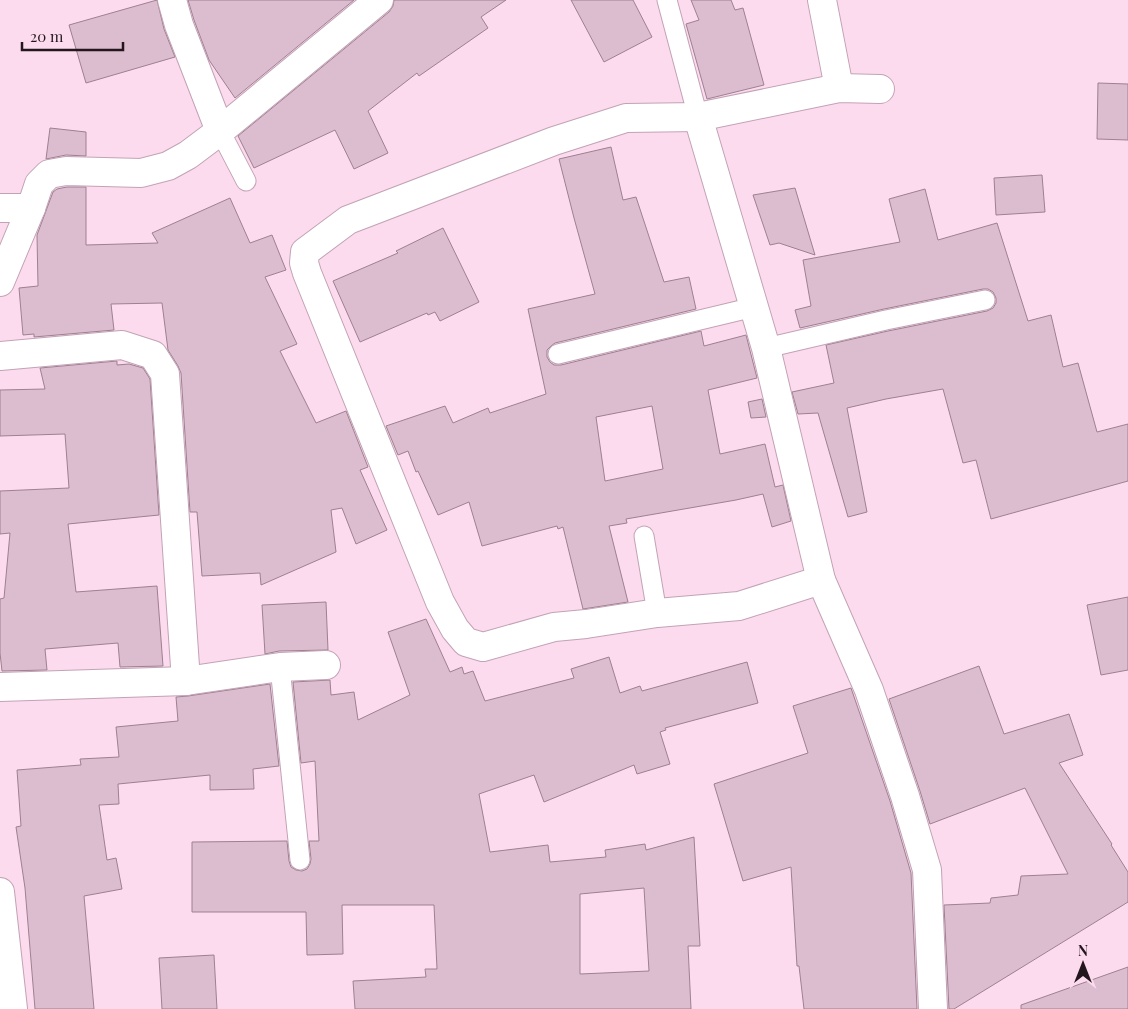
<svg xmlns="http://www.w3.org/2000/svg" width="1128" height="1009" viewBox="0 0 1128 1009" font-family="'Playfair Display',serif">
<rect width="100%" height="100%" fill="#fcdbee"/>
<!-- building -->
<g fill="#dcbccf" stroke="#9e8091" fill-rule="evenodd">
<path d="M157,0L164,29L175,57L86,83L69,25Z"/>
<path d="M188,0H354L235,98L209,60L194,20Z"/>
<path d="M394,0H506L481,17L488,28L419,76L417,73L368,111L388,153L354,169L335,130L254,168L238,136L389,12L393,6Z"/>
<path d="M571,0H633L652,37L604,62Z"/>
<path d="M691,0H731L735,10L743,8L764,85L707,99L686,24L699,20Z"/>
<path d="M1098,83L1128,84V140L1097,139Z"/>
<path d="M50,128L86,132V156L66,155L46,159Z"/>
<path d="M611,147L623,200L636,197L664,282L689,277L696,309L555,343L551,346L547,350V357L550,362L554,365H561L701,331L704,346L746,335L757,378L708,390L720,454L765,444L775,487L783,485L791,521L772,527L763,494L736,500L626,519L627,523L609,526L628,602L583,609L563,527L558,529L557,526L482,546L469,502L438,515L418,471L416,472L408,451L398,455L386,426L445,406L453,423L488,408L490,413L546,394L528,309L595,294L574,218L559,159ZM652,406L663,469L605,481L596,417Z"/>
<path d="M1042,175L1045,212L996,215L994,178Z"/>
<path d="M67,187H86V245L158,243L152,233L230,198L250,243L272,235L286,270L265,277L297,344L280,351L316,423L346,411L368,467L360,470L387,530L356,544L342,508L331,510L336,552L261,585L260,573L202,576L197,512H190L181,373L178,366L168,350L162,303L111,304L114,330L34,337V334L23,335L19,288L38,286L37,235L53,192L57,189Z"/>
<path d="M795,188L815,255L779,243L770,245L753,195Z"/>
<path d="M925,189L938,240L997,223L1028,321L1051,315L1063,367L1078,363L1097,432L1128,424V481L991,519L976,460L963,463L943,389L886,399L847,408L867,512L848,517L818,413L798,414L792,392L834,383L826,345L888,331L987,311L993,308L996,303V298L993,292L988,289H983L884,309L800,328L795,310L811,306L803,260L900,242L889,199Z"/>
<path d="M443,228L479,302L440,321L435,312L428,315L427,313L360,342L333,281L398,253L396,251Z"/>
<path d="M117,361V365L129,364L143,368L150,379L159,515L68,524L76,592L157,586L163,666L120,667L118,643L45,649L47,670L2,671L0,653V599L4,598L10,533L0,534V491L69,488L65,434L0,436V390L45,389L40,368Z"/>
<path d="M762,399L766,417L751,418L748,402Z"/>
<path d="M1128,597V670L1101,675L1087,605Z"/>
<path d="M326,602L328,650L279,651L265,654L262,605Z"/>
<path d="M426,619L450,672L462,667L464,674L473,671L485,701L574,678L571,669L609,657L620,693L640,686L642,691L747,662L758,703L665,728L666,730L660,732L670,764L637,774L634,765L544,802L534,775L479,794L490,852L548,845L550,862L606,857L605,850L645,844L646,850L694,837L700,946H688L691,1009H355L353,981L426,977L425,969H437L434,905H342L343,954L307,955L306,912H192V842L287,841L289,861L291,867L296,870L302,871L307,869L310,864L311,859L309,841H319L315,761L301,763L293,682L330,680L331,695L354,692L358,720L410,695L388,632ZM644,888L649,971L580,974V894Z"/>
<path d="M979,666L1004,734L1069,714L1083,755L1059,763L1112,844L1111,845L1128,872V902L954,1009H949L944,905L990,903L991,898L1018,895L1021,876L1068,874L1025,788L930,824L920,791L889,699Z"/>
<path d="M270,684L279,766L253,769L254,789L210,790V775L118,784L119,804L99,805L107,860L116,858L122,889L84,896L94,1009H35L25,888L16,827L21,826L17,770L81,765L80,759L119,757L116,727L178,721L176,697L188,696Z"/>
<path d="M851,688L890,801L911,873L917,1009H804L799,966H797L791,867L743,881L714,784L808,753L793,706Z"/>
<path d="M214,955L217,1009H162L159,958Z"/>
<path d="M1128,967V1009H1021V1005Z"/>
</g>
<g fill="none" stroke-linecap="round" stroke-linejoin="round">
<!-- service casing -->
<g stroke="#c2a3b5" stroke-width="21">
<g id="service">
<path d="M667,0L698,117"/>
<path d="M220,131L246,181"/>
<path d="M766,348L886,320L985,300"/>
<path d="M558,354L754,307"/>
<path d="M644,536L657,613"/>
<path d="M280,667L300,860"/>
</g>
</g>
<!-- minor casing -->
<g stroke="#c2a3b5" stroke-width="30">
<g id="minor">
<path d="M172,0L179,25L220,131"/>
<path d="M822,0L839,88"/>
<path d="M698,117L766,348L821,580L869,690L905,796L927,870L933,1009"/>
<path d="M0,208H31"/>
<path d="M0,282L31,208L39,184L49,174L66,171L141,173L168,166L188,155L220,131L379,0"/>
<path d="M0,356L122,345L153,355L165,374L186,681"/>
<path d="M821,580L739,606L657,613L586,624L554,627L483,647L466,642L455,629L440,602L307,273L304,263L305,252L348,220L554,141L626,118L698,117L839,88L880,89"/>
<path d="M0,687L186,681L280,667L326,665"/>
<path d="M0,892L13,1009"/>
</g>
</g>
<!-- service -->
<use href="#service" stroke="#fff" stroke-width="19"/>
<!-- minor -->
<use href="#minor" stroke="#fff" stroke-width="28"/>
</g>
<!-- north arrow -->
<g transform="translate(1083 964)" stroke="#fcdbee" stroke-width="4" paint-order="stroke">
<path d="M0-4L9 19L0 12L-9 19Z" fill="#23171e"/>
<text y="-8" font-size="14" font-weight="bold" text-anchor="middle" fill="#23171e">N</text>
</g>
<!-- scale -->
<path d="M22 42v8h101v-8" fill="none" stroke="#23171e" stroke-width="2.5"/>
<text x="30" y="42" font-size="15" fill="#23171e" stroke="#fcdbee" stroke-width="4" paint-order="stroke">20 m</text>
</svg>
